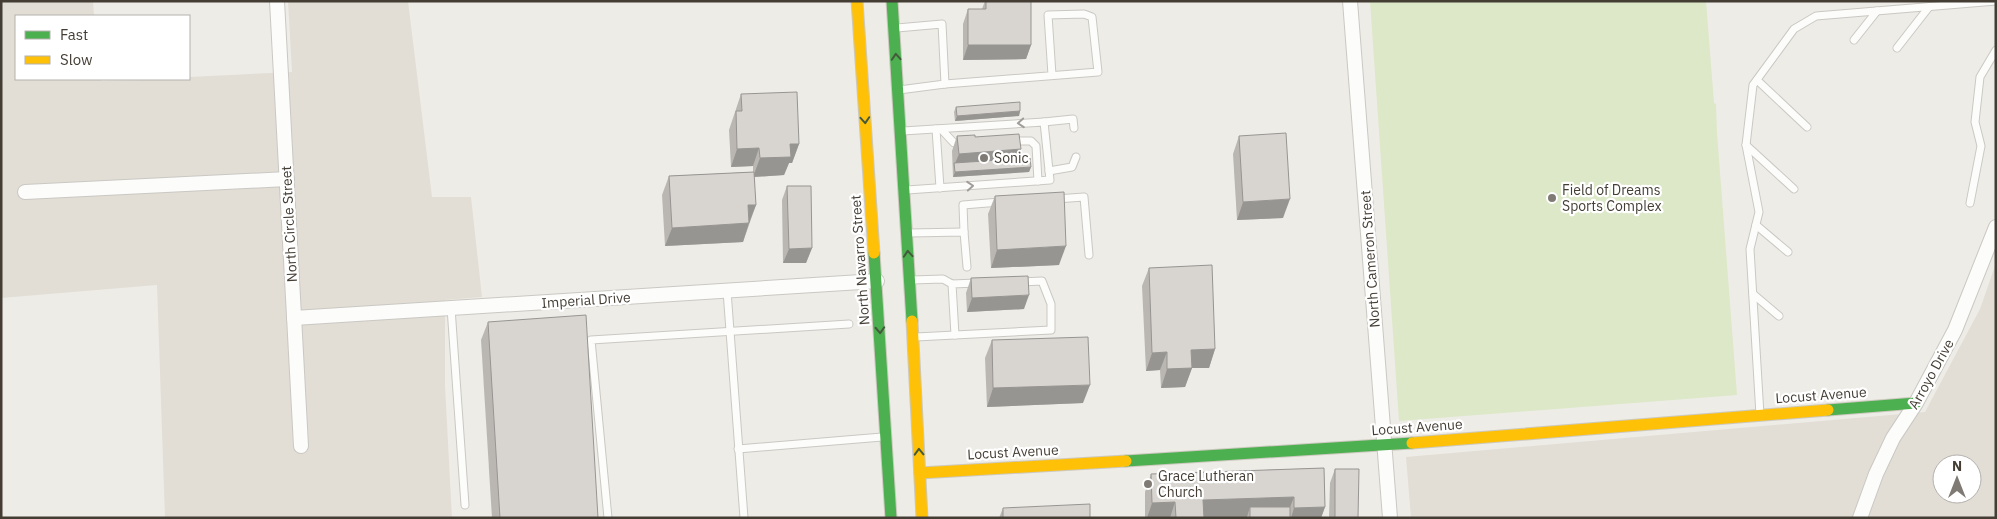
<svg xmlns="http://www.w3.org/2000/svg" width="1997" height="519" viewBox="0 0 1997 519" font-family="'IBM Plex Sans',sans-serif">
<rect width="100%" height="100%" fill="#eeece7"/>
<!-- residential -->
<g fill="#e2ded5" fill-rule="evenodd">
<path d="M1,1H93L94,16H16V79H101V81L189,79V77L292,72L288,1H408L432,197H471L482,297L445,300V386L452,518H165L157,285L1,298Z"/>
<path d="M1996,263V518H1411L1406,457L1925,412L1980,309ZM1942,464H1972V494H1942Z"/>
</g>
<!-- green -->
<path fill="#dce8c8" d="M1370,1H1706L1714,103L1716,104L1717,133L1737,395L1399,421Z"/>
<g fill="none" stroke-linecap="round" stroke-linejoin="round">
<!-- lane casing -->
<g stroke="#cac8c3" stroke-width="9">
<g id="lane">
<path d="M897,28L942,24L945,84L899,90"/>
<path d="M1854,40L1877,11"/>
<path d="M1897,48L1929,7"/>
<path d="M1757,80L1807,127"/>
<path d="M945,84L1098,72L1092,17L1084,14L1048,15L1052,75"/>
<path d="M1044,122L1073,119L1074,128"/>
<path d="M936,129L940,188"/>
<path d="M941,129L954,143H963"/>
<path d="M903,131L1044,122L1050,180L907,190"/>
<path d="M1011,141H1031L1036,146L1038,181"/>
<path d="M1746,145L1794,189"/>
<path d="M1049,171L1072,167L1076,157"/>
<path d="M1056,199L1084,197L1089,255"/>
<path d="M1970,203L1981,146L1975,122L1980,77L1996,50"/>
<path d="M1756,225L1788,252"/>
<path d="M964,232L963,205L1000,202"/>
<path d="M910,233L964,232L967,267"/>
<path d="M912,280L943,279L952,284"/>
<path d="M727,291L744,518"/>
<path d="M1753,294L1779,316"/>
<path d="M451,308L465,505"/>
<path d="M955,335L952,284L977,283"/>
<path d="M916,337L1051,330V304L1042,281L1021,282"/>
<path d="M1760,415L1750,249L1759,212L1746,145L1753,85L1794,29L1816,16L1996,1"/>
<path d="M738,449L882,437"/>
<path d="M608,518L591,340L849,324"/>
</g>
</g>
<!-- street casing -->
<g stroke="#cac8c3" stroke-width="16">
<g id="street">
<path d="M277,1L301,446"/>
<path d="M1350,1L1390,518"/>
<path d="M25,192L287,179"/>
<path d="M294,318L877,281"/>
<path d="M1860,518L1876,474L1893,438L1916,403L1955,330L1996,227"/>
</g>
</g>
<!-- fast casing -->
<g stroke="#cdc9bf" stroke-width="13">
<g id="fast">
<path d="M892,1L912,321"/>
<path d="M874,253L891,518"/>
<path d="M1828,410L1916,403"/>
<path d="M1126,461L1412,443"/>
</g>
</g>
<!-- slow casing -->
<g stroke="#cdc9bf" stroke-width="13">
<g id="slow">
<path d="M857,1L874,253"/>
<path d="M912,321L922,518"/>
<path d="M1412,443L1828,410"/>
<path d="M920,473L1126,461"/>
</g>
</g>
<!-- lane -->
<use href="#lane" stroke="#fcfcfb" stroke-width="7"/>
<!-- street -->
<use href="#street" stroke="#fcfcfb" stroke-width="14"/>
<!-- fast -->
<use href="#fast" stroke="#4caf50" stroke-width="11"/>
<!-- slow -->
<use href="#slow" stroke="#ffc107" stroke-width="11"/>
</g>
<!-- wall -->
<g fill="#bab7b3">
<path d="M985,1H1031V45L1026,59L963,60V24L968,9H982Z"/>
<path d="M741,94L799,144L792,163H789L784,175L754,177L756,205L743,242L665,246L662,195L669,176L753,172V166L731,167L729,130Z"/>
<path d="M956,107L1020,111L1019,116L955,121L954,112Z"/>
<path d="M957,136L975,137L1017,159L1031,167L1029,172L953,177L952,151Z"/>
<path d="M1239,136L1283,218L1237,220L1233,154Z"/>
<path d="M787,186L812,248L806,263H783L782,200Z"/>
<path d="M995,196L1059,265L991,268L988,214Z"/>
<path d="M1149,268L1215,349L1209,368H1192L1185,387L1161,388L1160,370L1146,371L1142,286Z"/>
<path d="M971,278L1024,309L967,312L966,293Z"/>
<path d="M488,322L598,518H492L481,340Z"/>
<path d="M992,340L1083,403L987,407L985,358Z"/>
<path d="M1324,468L1325,507L1321,518H1247V517L1214,518H1145V492L1151,474Z"/>
<path d="M1335,469L1358,518H1329L1330,483Z"/>
<path d="M1003,508V518H999Z"/>
</g>
<!-- shaded-wall -->
<g fill="#979592">
<path d="M968,45H1031L1026,59L963,60Z"/>
<path d="M1020,111L1019,116L955,121L957,116Z"/>
<path d="M790,144H799L792,163H789L784,175L753,177L760,158Z"/>
<path d="M759,148L753,166L731,167L737,149Z"/>
<path d="M1021,149L1015,164L954,166L959,154Z"/>
<path d="M1031,167L1029,172L953,177L955,172Z"/>
<path d="M1290,199L1283,218L1237,220L1243,202Z"/>
<path d="M748,205H756L749,223Z"/>
<path d="M749,223L743,242L665,246L672,228Z"/>
<path d="M1066,246L1059,265L991,268L997,250Z"/>
<path d="M812,248L806,263H783L789,249Z"/>
<path d="M1029,295L1024,309L967,312L972,298Z"/>
<path d="M1215,349L1209,368H1192L1185,387L1161,388L1167,369L1191,350Z"/>
<path d="M1167,352L1160,370L1146,371L1152,353Z"/>
<path d="M1090,385L1083,403L987,407L993,388Z"/>
<path d="M1294,497L1287,515L1250,507L1247,517L1196,518L1203,500Z"/>
<path d="M1175,502L1170,518H1147L1152,503Z"/>
<path d="M1325,507L1321,518H1291L1294,508Z"/>
</g>
<!-- building -->
<g fill="#d8d5d0" stroke="#979592">
<path d="M986,1H1031V45H968V9H986Z"/>
<path d="M797,92L799,144H790L791,157L760,158L759,148L737,149L736,111H742L741,94Z"/>
<path d="M1020,102V111L957,116L956,107Z"/>
<path d="M1286,133L1290,199L1243,202L1239,136Z"/>
<path d="M1019,134L1021,149L959,154L957,136L975,135V137Z"/>
<path d="M1030,158L1031,167L955,172L954,163Z"/>
<path d="M754,172L756,205H748L749,223L672,228L669,176Z"/>
<path d="M787,186H811L812,248L789,249Z"/>
<path d="M1064,192L1066,246L997,250L995,196Z"/>
<path d="M1212,265L1215,349L1191,350L1192,368L1167,369V352L1152,353L1149,268Z"/>
<path d="M1028,276L1029,295L972,298L971,278Z"/>
<path d="M586,315L598,518H500L488,322Z"/>
<path d="M1088,337L1090,385L993,388L992,340Z"/>
<path d="M1324,468L1325,507L1294,508V497L1203,500L1204,518H1176L1175,502L1152,503L1151,474Z"/>
<path d="M1335,469H1359L1358,518H1335Z"/>
<path d="M1090,504V518H1003V508Z"/>
<rect x="1250" y="507" width="40" height="11"/>
</g>
<!-- one-way arrows -->
<defs><path id="oneway-chevron" d="M-2-3.5L2.5 0L-2 3.5" fill="none" stroke-width="1.6" stroke-linecap="round" stroke-linejoin="round" transform="scale(1.25)"/></defs>
<g stroke="#455a3b">
<use href="#oneway-chevron" transform="translate(896 57) rotate(-94)"/>
<use href="#oneway-chevron" transform="translate(865 120) rotate(86)"/>
<use href="#oneway-chevron" transform="translate(908 254) rotate(-94)"/>
<use href="#oneway-chevron" transform="translate(880 330) rotate(87)"/>
<use href="#oneway-chevron" transform="translate(919 452) rotate(-92)"/>
</g>
<g stroke="#a09c98">
<use href="#oneway-chevron" transform="translate(1021 123) rotate(176)"/>
<use href="#oneway-chevron" transform="translate(970 186) rotate(-4)"/>
</g>
<!-- markers -->
<g fill="#7f7a73" stroke="#fff" stroke-width="2">
<circle cx="984" cy="158" r="5"/>
<circle cx="1552" cy="198" r="5"/>
<circle cx="1148" cy="484" r="5"/>
</g>
<g text-anchor="middle" dominant-baseline="central" stroke-width="4.5" stroke-linejoin="round" paint-order="stroke">
<!-- poi labels -->
<g font-size="14" fill="#433d34" stroke="#fff" text-anchor="start">
<text x="994" y="158">Sonic</text>
<text x="1562" y="190">Field of Dreams<tspan x="1562" dy="16">Sports Complex</tspan></text>
<text x="1158" y="476">Grace Lutheran<tspan x="1158" dy="16">Church</tspan></text>
</g>
<!-- street labels -->
<g font-size="14" fill="#433d34" stroke="#fff">
<text transform="translate(289 224) rotate(-93)">North Circle Street</text>
<text transform="translate(1370 259) rotate(-94)">North Cameron Street</text>
<text transform="translate(860 260) rotate(-94)">North Navarro Street</text>
<text transform="translate(586 300) rotate(-4)">Imperial Drive</text>
<text transform="translate(1931 374) rotate(-61)">Arroyo Drive</text>
<text transform="translate(1821 395) rotate(-4)">Locust Avenue</text>
<text transform="translate(1417 427) rotate(-4)">Locust Avenue</text>
<text transform="translate(1013 452) rotate(-3)">Locust Avenue</text>
</g>
</g>
<!-- border -->
<rect width="1997" height="519" fill="none" stroke="#433d34" stroke-width="5"/>
<!-- legend -->
<rect x="15" y="15" width="175" height="65" fill="#ffffff" stroke="#b4b1ae"/>
<rect x="25" y="31" width="25" height="8" fill="#4caf50" stroke="#b4b1ae"/>
<text x="60" y="40" font-size="15" fill="#433d34">Fast</text>
<rect x="25" y="56" width="25" height="8" fill="#ffc107" stroke="#b4b1ae"/>
<text x="60" y="65" font-size="15" fill="#433d34">Slow</text>
<!-- north arrow -->
<g transform="translate(1957 479)"><circle r="24" fill="#ffffff" stroke="#b4b1ae"/>
<path d="M0-4L9 19L0 12L-9 19Z" fill="#7f7a73"/>
<text y="-8" font-size="14" font-weight="bold" text-anchor="middle" fill="#433d34">N</text>
</g>
</svg>
